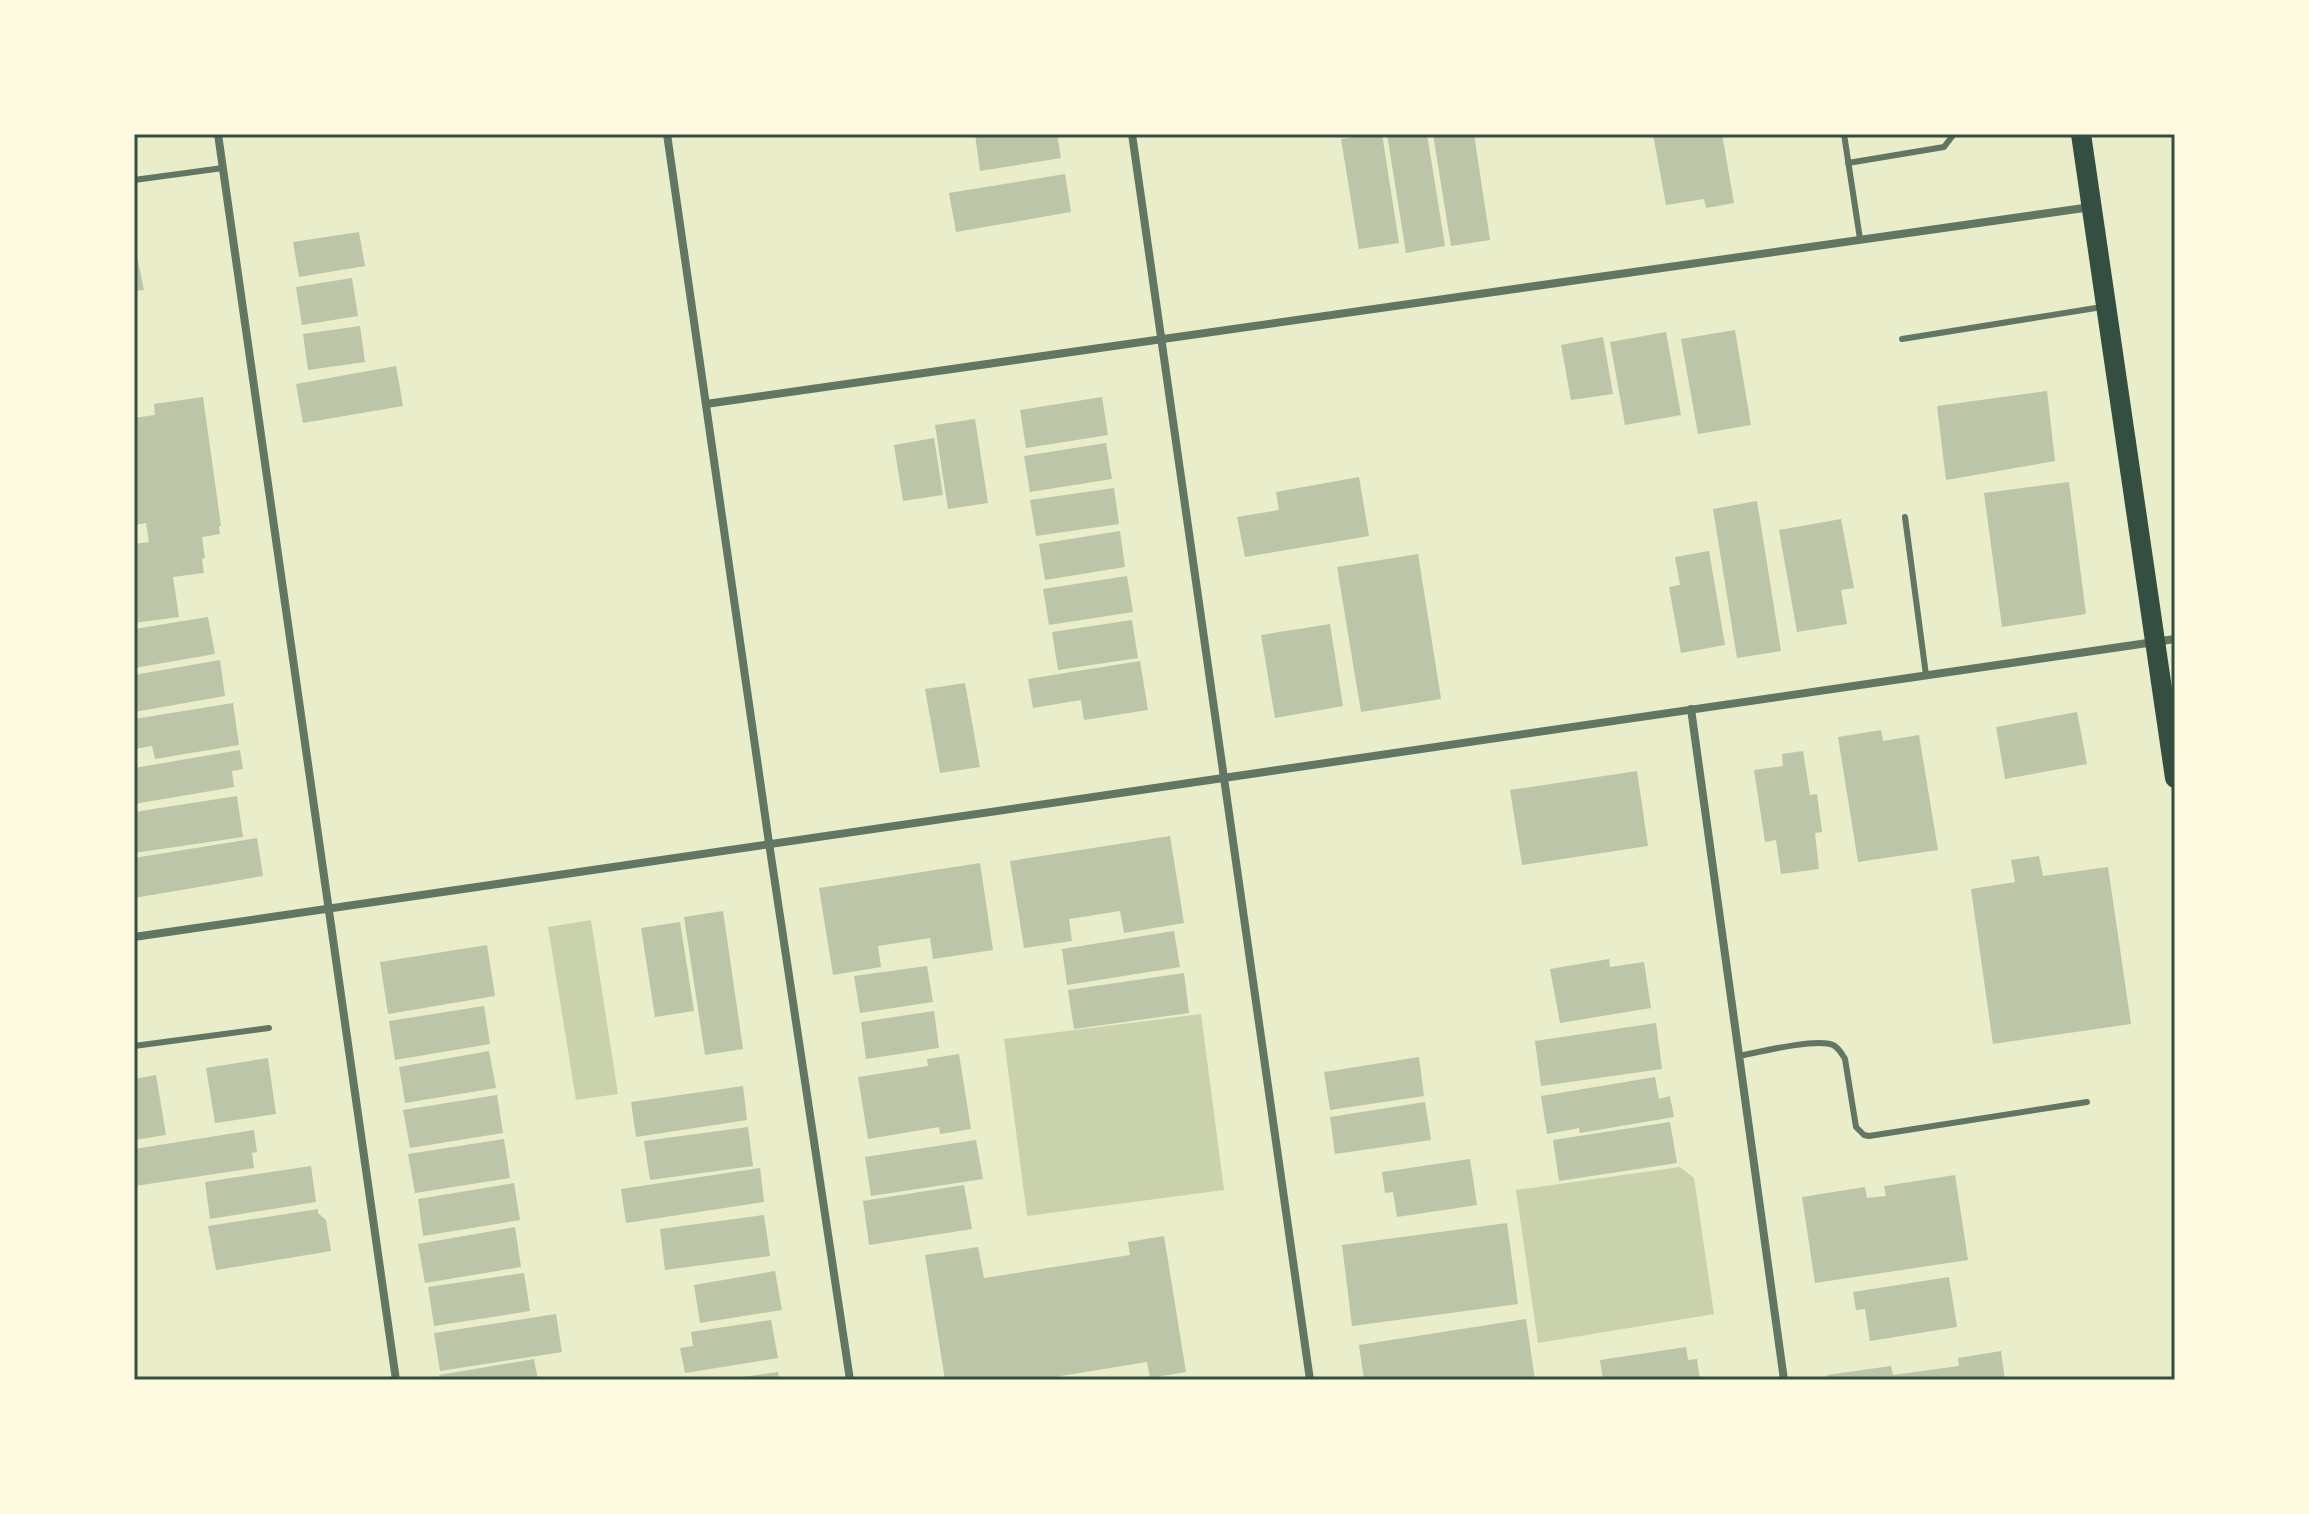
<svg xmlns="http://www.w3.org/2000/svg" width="2309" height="1514" viewBox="0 0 2309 1514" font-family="Overpass,sans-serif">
<rect width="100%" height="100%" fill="#e9edc9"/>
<!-- green -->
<g fill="#cad2ad">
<path d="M591,920L618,1094L576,1100L548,927Z"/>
<path d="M1201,1014L1224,1190L1027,1216L1004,1039Z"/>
<path d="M1680,1167L1694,1178L1714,1314L1538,1343L1516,1190Z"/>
</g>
<!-- building -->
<g fill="#bcc5a7">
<path d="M975,134H1057L1061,158L980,171Z"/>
<path d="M1375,134H1382L1399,243L1359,249L1341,139Z"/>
<path d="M1387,134H1427L1445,246L1406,253Z"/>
<path d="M1433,134H1474L1490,240L1451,246Z"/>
<path d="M1653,134H1722L1734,203L1706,208L1704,199L1666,205Z"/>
<path d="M1065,174L1071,212L956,232L949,193Z"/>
<path d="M359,232L365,266L299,277L293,242Z"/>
<path d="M134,242L144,290L134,291Z"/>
<path d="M352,278L358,316L302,325L296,287Z"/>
<path d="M360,326L365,362L308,370L303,334Z"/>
<path d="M1735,330L1751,425L1698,434L1681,339Z"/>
<path d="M1666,332L1681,415L1625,425L1610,342Z"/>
<path d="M1603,337L1613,394L1571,400L1561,345Z"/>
<path d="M396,366L403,406L303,423L296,384Z"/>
<path d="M2047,391L2055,461L1946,480L1937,406Z"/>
<path d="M203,397L221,526H219L220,534L202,537L205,558L202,559L204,573L173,577L179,617L134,623V544L149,542L146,523L134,525V418L155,415L154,404Z"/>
<path d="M1102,397L1108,435L1026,448L1020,410Z"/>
<path d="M975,419L988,503L948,509L935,425Z"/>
<path d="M934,438L943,495L903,501L894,445Z"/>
<path d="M1106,443L1112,479L1030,492L1024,456Z"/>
<path d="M1359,477L1369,536L1245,557L1237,517L1279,510L1276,492Z"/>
<path d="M2069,482L2086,614L2002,627L1984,493Z"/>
<path d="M1114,488L1119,524L1036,536L1030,500Z"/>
<path d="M1757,501L1781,651L1737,658L1713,509Z"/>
<path d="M1841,519L1854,588L1841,590L1847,624L1797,632L1779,530Z"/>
<path d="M1120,531L1125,567L1045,580L1039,544Z"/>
<path d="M1709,551L1725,645L1681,653L1669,587L1680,585L1675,557Z"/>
<path d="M1418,554L1441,699L1361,712L1337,567Z"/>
<path d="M1127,576L1133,612L1049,625L1043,589Z"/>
<path d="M208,617L215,654L134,668V629Z"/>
<path d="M1132,620L1138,658L1058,670L1052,632Z"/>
<path d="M1330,624L1343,706L1275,718L1261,635Z"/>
<path d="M220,660L225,696L134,712V675Z"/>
<path d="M1140,661L1148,710L1084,720L1081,700L1033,708L1028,679Z"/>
<path d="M965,683L980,767L940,773L925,689Z"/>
<path d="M233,703L239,745L155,759L152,746L134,749V719Z"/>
<path d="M2077,712L2087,764L2005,779L1996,727Z"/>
<path d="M1881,730L1883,741L1919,735L1938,850L1858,862L1838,737Z"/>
<path d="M240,750L243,769L232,771L234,787L134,804V768Z"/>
<path d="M1803,751L1810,795L1817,794L1822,832L1815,833L1819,869L1781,874L1776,840L1765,842L1754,770L1783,766L1782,754Z"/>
<path d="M1637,771L1648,846L1522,865L1510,790Z"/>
<path d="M237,796L243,837L134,853V812Z"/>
<path d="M1170,836L1184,923L1124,933L1120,911L1069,919L1072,941L1024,948L1010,861Z"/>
<path d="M257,838L263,876L134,898V858Z"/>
<path d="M2039,856L2043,876L2108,867L2131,1024L1993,1044L1971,889L2015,882L2011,860Z"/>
<path d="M980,863L993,950L933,959L930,938L878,946L881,967L833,975L819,888Z"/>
<path d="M723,911L743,1049L705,1055L684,917Z"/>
<path d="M680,922L694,1011L655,1017L641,928Z"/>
<path d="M1174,931L1180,967L1067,985L1062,949Z"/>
<path d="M487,945L495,996L388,1014L380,962Z"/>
<path d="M1609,959L1610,967L1644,962L1651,1008L1560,1023L1550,969Z"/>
<path d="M927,966L933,1002L860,1013L854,976Z"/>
<path d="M1184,973L1189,1013L1074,1029L1068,990Z"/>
<path d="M484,1006L490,1044L395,1060L389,1021Z"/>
<path d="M934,1011L939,1048L866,1059L861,1022Z"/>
<path d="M1656,1023L1662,1069L1541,1086L1535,1041Z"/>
<path d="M489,1051L496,1088L405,1103L399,1067Z"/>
<path d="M959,1054L971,1129L940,1134L939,1127L868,1139L858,1077L928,1066L927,1059Z"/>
<path d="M1419,1057L1424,1096L1330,1110L1324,1072Z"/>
<path d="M268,1058L276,1114L215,1123L206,1068Z"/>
<path d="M156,1075L166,1135L134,1140V1079Z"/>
<path d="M1655,1077L1659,1099L1670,1096L1674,1117L1580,1133L1579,1128L1547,1134L1541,1096Z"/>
<path d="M743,1086L747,1120L636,1137L631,1102Z"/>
<path d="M497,1095L503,1133L410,1148L403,1110Z"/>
<path d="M1425,1102L1431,1140L1335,1154L1330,1117Z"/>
<path d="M1670,1122L1677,1163L1559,1181L1553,1140Z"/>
<path d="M748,1127L753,1166L650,1180L644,1141Z"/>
<path d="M254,1130L257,1152L252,1153L254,1168L135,1186L134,1149Z"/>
<path d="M504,1139L510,1178L415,1193L408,1154Z"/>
<path d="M976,1140L983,1179L871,1196L865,1157Z"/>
<path d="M1470,1159L1477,1205L1397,1217L1393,1192L1385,1193L1382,1172Z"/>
<path d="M311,1166L316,1202L210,1219L205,1182Z"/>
<path d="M760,1168L764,1202L626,1223L621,1189Z"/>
<path d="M1955,1175L1968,1260L1815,1283L1802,1197L1865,1187L1867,1198L1886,1196L1884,1186Z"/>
<path d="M514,1183L520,1220L423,1236L418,1199Z"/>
<path d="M964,1185L972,1229L869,1245L863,1201Z"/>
<path d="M318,1209V1213L326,1220L331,1251L216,1270L208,1226Z"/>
<path d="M764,1215L770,1256L665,1270L660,1229Z"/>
<path d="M1507,1223L1518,1304L1352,1326L1342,1245Z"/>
<path d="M515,1227L521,1267L425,1283L418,1244Z"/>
<path d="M1164,1236L1186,1372L1150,1378L1147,1362L1036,1380H945L925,1255L978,1247L984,1278L1130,1255L1128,1242Z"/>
<path d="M775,1271L782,1310L700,1323L694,1285Z"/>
<path d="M524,1273L530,1311L434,1326L428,1287Z"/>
<path d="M1949,1277L1957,1327L1870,1341L1865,1309L1856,1310L1853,1292Z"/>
<path d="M556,1314L562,1352L440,1371L434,1333Z"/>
<path d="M1526,1319L1535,1380H1364L1359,1345Z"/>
<path d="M771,1320L778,1358L685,1373L680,1348L693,1346L691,1332Z"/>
<path d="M1686,1347L1688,1360L1697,1359L1700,1380H1603L1600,1360Z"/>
<path d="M2001,1351L2005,1380H1827V1375L1891,1366L1893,1375L1959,1366L1958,1358Z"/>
<path d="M534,1359L538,1380H439V1375Z"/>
<path d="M778,1372L779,1380H735V1378Z"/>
</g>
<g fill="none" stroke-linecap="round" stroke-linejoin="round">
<!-- service -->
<g stroke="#617663" stroke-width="6">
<path d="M1844,134L1860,239"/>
<path d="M1848,163L1944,147L1954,134"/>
<path d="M134,180L223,168"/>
<path d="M1902,339L2102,307"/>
<path d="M1905,517L1926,675"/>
<path d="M134,1046L269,1028"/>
<path d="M1739,1056C1759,1052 1816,1038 1833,1045C1839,1048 1842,1054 1845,1059L1856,1127L1864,1135L1869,1136L2087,1102"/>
</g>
<!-- minor -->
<g stroke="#617663" stroke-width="8">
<path d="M218,134L396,1380"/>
<path d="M667,134L769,843L850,1380"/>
<path d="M1132,134L1310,1380"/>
<path d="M706,404L2091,207"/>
<path d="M1691,709L1784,1380"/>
<path d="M134,937L2175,639"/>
</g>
<!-- primary -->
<path stroke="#344e41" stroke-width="20" d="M2081,134L2175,778"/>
</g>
<!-- border -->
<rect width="2309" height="1514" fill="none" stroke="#fefae0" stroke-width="272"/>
<rect x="136" y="136" width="2037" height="1242" fill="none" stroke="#344e41" stroke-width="3"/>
</svg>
